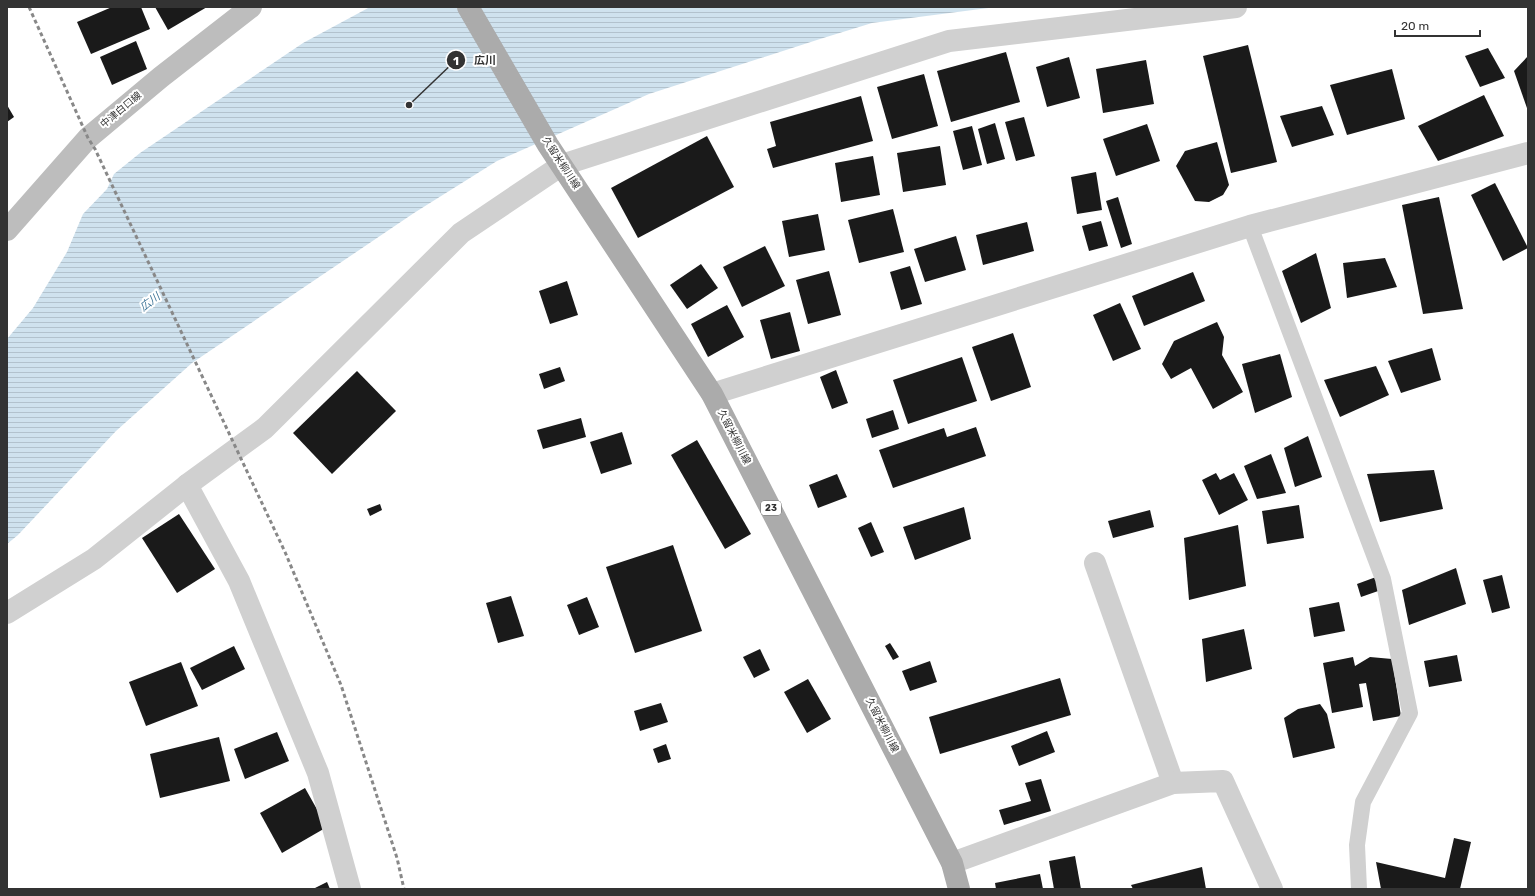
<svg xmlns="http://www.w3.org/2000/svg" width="1535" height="896" viewBox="0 0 1535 896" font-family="Rubik,'Noto Sans JP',sans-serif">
<defs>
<pattern id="water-rules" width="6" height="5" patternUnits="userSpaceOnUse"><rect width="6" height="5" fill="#cfe2ee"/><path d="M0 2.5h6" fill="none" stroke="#b2c2cd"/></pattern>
</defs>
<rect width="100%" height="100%" fill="#fff"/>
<!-- water -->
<path fill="url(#water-rules)" d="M370,7H996L872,23L820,39L649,94L497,161L414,213L192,363L116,431L18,535L7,544V339L33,308L67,252L83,214L107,189L114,174L140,153L303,43Z"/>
<!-- building -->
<g fill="#1a1a1a">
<path d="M112,7H141L150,29L91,54L77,22Z"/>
<path d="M155,7H207L168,30Z"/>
<path d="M136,41L147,69L112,85L100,57Z"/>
<path d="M1248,45L1277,162L1231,173L1203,56Z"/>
<path d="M1488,48L1505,78L1480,87L1465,56Z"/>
<path d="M1006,52L1020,102L951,122L937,71Z"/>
<path d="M1528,56V111L1514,71Z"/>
<path d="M1069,57L1080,98L1047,107L1036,67Z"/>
<path d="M1146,60L1154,104L1103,113L1096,69Z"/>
<path d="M1392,69L1405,119L1347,135L1330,85Z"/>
<path d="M924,74L938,126L892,139L877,87Z"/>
<path d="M1484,95L1504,136L1438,161L1418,126Z"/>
<path d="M861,96L873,141L773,168L767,149L776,146L770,122Z"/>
<path d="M7,105L14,117L7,122Z"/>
<path d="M1322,106L1334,135L1292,147L1280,116Z"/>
<path d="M1024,117L1035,156L1016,161L1005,122Z"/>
<path d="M995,123L1005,159L987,164L978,129Z"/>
<path d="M1147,124L1160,161L1116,176L1103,139Z"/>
<path d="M972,126L982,165L963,170L953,131Z"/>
<path d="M707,136L734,187L638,238L611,188Z"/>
<path d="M1217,142L1229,185L1223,195L1209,202L1195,201L1176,166L1185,151Z"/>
<path d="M940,146L946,185L903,192L897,153Z"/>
<path d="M873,156L880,195L841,202L835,163Z"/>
<path d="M1096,172L1102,210L1077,214L1071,177Z"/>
<path d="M1495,183L1528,248L1503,261L1471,195Z"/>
<path d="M1118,197L1132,244L1121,248L1106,201Z"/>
<path d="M1439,197L1463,309L1423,314L1402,205Z"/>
<path d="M893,209L904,252L859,263L848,220Z"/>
<path d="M818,214L825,250L789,257L782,221Z"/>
<path d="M1101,221L1108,246L1089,251L1082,226Z"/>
<path d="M1027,222L1034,251L983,265L976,235Z"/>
<path d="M956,236L966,270L925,282L914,249Z"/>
<path d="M765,246L785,286L742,307L723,267Z"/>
<path d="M1316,253L1331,308L1301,323L1282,271Z"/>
<path d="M1385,258L1397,287L1347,298L1343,263Z"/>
<path d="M701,264L718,288L687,309L670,285Z"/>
<path d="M910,266L922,304L901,310L890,272Z"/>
<path d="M829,271L841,315L808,324L796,280Z"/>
<path d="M1193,272L1205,301L1144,326L1132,296Z"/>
<path d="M567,281L578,315L550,324L539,291Z"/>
<path d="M1120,303L1141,349L1113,361L1093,315Z"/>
<path d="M727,305L744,337L708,357L691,324Z"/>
<path d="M790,312L800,351L771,359L760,320Z"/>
<path d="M1217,322L1224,337L1222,355L1243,392L1213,409L1191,368L1171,379L1162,364L1174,341Z"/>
<path d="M1013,333L1031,387L991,401L972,347Z"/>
<path d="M1432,348L1441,380L1401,393L1388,361Z"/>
<path d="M1280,354L1292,397L1255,413L1242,364Z"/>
<path d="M962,357L977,401L908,424L893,380Z"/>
<path d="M1376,366L1389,395L1340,417L1324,380Z"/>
<path d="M560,367L565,381L544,389L539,374Z"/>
<path d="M836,370L848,403L832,409L820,377Z"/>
<path d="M357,371L396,411L332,474L293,433Z"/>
<path d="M893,410L899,429L872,438L866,419Z"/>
<path d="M581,418L586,437L543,449L537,430Z"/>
<path d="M976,427L986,456L893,488L879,450L944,428L947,437Z"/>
<path d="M622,432L632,464L601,474L590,442Z"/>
<path d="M1308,436L1322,477L1295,487L1284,448Z"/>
<path d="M697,440L751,534L725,549L671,455Z"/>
<path d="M1271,454L1286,493L1257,499L1244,466Z"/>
<path d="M1434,470L1443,509L1380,522L1367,474Z"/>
<path d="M1216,473L1220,480L1234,473L1248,500L1219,515L1202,480Z"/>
<path d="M837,474L847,497L818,508L809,485Z"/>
<path d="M380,504L382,510L370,516L367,509Z"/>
<path d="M1299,505L1304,538L1267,544L1262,511Z"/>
<path d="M964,507L971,539L915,560L903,527Z"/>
<path d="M1150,510L1154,527L1113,538L1108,521Z"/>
<path d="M179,514L215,569L177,593L142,538Z"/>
<path d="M871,522L884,552L871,557L858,528Z"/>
<path d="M1238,525L1246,586L1189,600L1184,538Z"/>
<path d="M673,545L702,631L635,653L606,567Z"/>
<path d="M1456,568L1466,604L1409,625L1402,590Z"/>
<path d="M1502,575L1510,608L1492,613L1483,580Z"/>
<path d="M1376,577L1381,590L1361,597L1357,584Z"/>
<path d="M511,596L524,636L498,643L486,603Z"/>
<path d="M587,597L599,627L579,635L567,605Z"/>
<path d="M1339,602L1345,631L1314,637L1309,608Z"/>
<path d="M1244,629L1252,669L1206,682L1202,639Z"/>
<path d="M890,643L899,657L893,660L885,646Z"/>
<path d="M234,646L245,669L202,690L190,668Z"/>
<path d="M760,649L770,670L754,678L743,657Z"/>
<path d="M1457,655L1462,681L1429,687L1424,661Z"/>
<path d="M1353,657L1355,666L1370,657L1392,659L1401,716L1373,721L1366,683L1359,684L1363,707L1332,713L1323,663Z"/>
<path d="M930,661L937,682L910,691L902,671Z"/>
<path d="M181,662L198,706L146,726L129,682Z"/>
<path d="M1060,678L1071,715L940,754L929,717Z"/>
<path d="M808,679L831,719L807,733L784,692Z"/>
<path d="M661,703L668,722L640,731L634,711Z"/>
<path d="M1320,704L1327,714L1335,748L1293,758L1284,718L1298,709Z"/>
<path d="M1047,731L1055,752L1019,766L1011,746Z"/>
<path d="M277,732L289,761L245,779L234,749Z"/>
<path d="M219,737L230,781L160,798L150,754Z"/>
<path d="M666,744L671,759L658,763L653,749Z"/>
<path d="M1041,779L1051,811L1004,825L999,810L1031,801L1025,783Z"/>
<path d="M305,788L327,827L282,853L260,813Z"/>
<path d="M1454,838L1471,842L1460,889H1381L1376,862L1445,878Z"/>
<path d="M1075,856L1081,889H1054L1049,861Z"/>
<path d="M1202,867L1206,889H1133L1131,885Z"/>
<path d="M1040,874L1043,889H996L995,883Z"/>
<path d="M327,882L330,889H313Z"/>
</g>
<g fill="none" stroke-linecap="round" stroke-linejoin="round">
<!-- service -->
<path stroke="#d0d0d0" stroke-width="16" d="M1250,226L1383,579L1410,713L1363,802L1357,845L1359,889"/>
<!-- minor -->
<g stroke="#d0d0d0" stroke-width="22">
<path d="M712,394L1250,226L1528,153"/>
<path d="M187,485L239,581L318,773L350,889"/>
<path d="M1095,563L1173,783"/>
<path d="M7,613L94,559L187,485L265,428L461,233L562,165L949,41L1236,7"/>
<path d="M952,863L1173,783L1223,781L1272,889"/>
</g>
<!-- secondary -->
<path stroke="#bdbdbd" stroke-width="22" d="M7,230L88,138L161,77L251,7"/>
<!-- primary -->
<path stroke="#ababab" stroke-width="22" d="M468,7L548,145L712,394L952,863L959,889"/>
<!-- rail -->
<path stroke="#888" stroke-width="3" stroke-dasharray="4 3" stroke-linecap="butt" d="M29,7L88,138L95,149L285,552L341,685L397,858L404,889"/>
</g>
<g text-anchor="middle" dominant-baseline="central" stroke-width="4" stroke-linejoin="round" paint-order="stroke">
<!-- shield labels -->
<rect fill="#fff" stroke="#707070" stroke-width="1" x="761" y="501" width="20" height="14" rx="3"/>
<g font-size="9" font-weight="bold" fill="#333">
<text x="771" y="508">23</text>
</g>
<!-- street labels -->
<g font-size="10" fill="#333" stroke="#fff">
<text transform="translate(121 110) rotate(-40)">中津白口線</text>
<text transform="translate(561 163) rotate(57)">久留米柳川線</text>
<text transform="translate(734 437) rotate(63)">久留米柳川線</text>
<text transform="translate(882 725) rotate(63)">久留米柳川線</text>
</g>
<!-- water labels -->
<g font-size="11" font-style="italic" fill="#3f7597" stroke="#fff">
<text transform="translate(150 302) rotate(-37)">広川</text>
</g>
</g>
<!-- callouts -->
<path fill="none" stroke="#333" stroke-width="1.5" d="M409 105L456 60"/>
<g fill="#333" stroke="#fff" stroke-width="1.5">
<circle cx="409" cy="105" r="4"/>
<circle cx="456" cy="60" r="10"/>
</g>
<g font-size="12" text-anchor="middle" font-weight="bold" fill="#fff">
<text x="456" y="65">1</text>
</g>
<g font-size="11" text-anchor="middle" font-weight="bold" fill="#333" stroke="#fff" stroke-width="4" stroke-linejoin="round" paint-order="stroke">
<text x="485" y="64">広川</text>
</g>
<!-- border -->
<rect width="1535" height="896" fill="none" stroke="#333333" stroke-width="16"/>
<!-- scale -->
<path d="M1395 30v6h85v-6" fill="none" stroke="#333333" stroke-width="2"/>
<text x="1401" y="30" font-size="12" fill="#333333" stroke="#ffffff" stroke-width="3" paint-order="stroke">20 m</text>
</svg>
